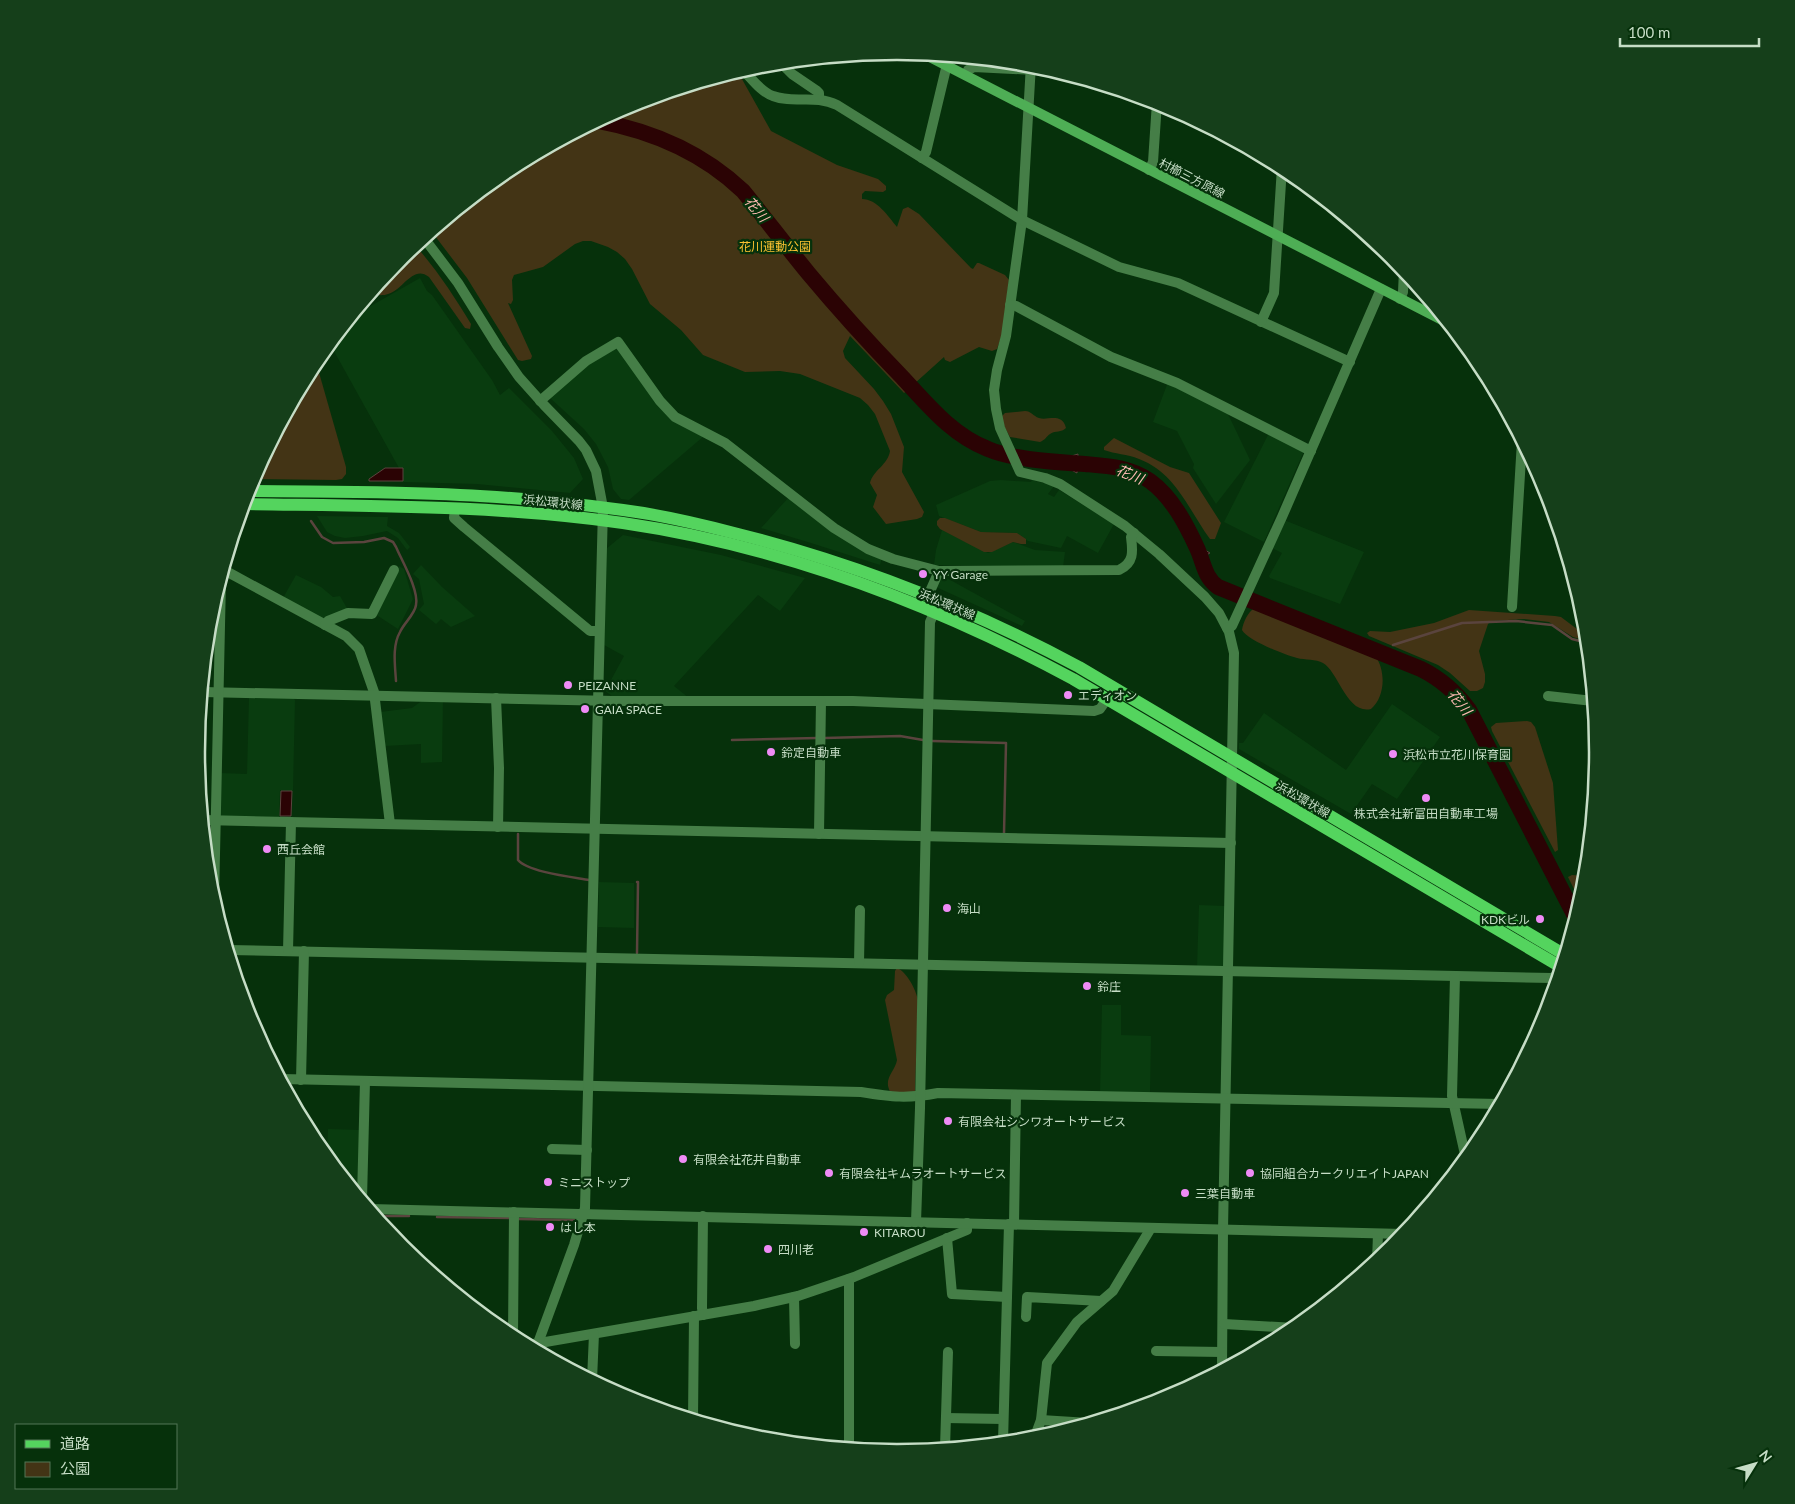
<svg xmlns="http://www.w3.org/2000/svg" width="1795" height="1504" viewBox="0 0 1795 1504" font-family="Lato,'Noto Sans JP',sans-serif">
<rect width="100%" height="100%" fill="#06310b"/>
<!-- built -->
<g fill="#093c0f">
<path d="M420,278L427,291L432,295L492,380L500,395L509,388L552,431L574,458L583,479L570,493L477,484L403,482V468H399L330,344L362,305L367,304L369,307Z"/>
<path d="M616,348H619L657,403L704,436L629,500L621,499L613,489L608,467L596,444L584,429L549,397L588,364Z"/>
<path d="M1168,382L1227,412L1250,460L1216,504L1193,468L1194,464L1177,431L1153,422Z"/>
<path d="M1269,433L1304,451L1264,542L1224,522Z"/>
<path d="M1001,480L1031,482L1032,480L1054,486L1048,494L1054,497L1059,490L1114,524L1098,553L1067,536L1061,548L1028,541L1017,533L981,532L939,516L936,505L990,481Z"/>
<path d="M789,497L882,558L880,565L811,543L761,528Z"/>
<path d="M317,516L388,517L387,526L399,533L410,547L407,550L398,538L387,531L363,536L345,538L335,536L327,532Z"/>
<path d="M1284,520L1364,552L1340,604L1270,578L1269,576L1282,553L1272,548Z"/>
<path d="M942,530L988,553L1013,542L1035,550L1065,552L1063,567L934,565L936,550Z"/>
<path d="M623,535L721,555L805,578L780,611L758,595L674,686L689,698H615L605,691L624,656L604,645L606,549Z"/>
<path d="M421,565L442,587L475,616L451,627L441,619L436,624L419,610L424,604L419,579L413,574Z"/>
<path d="M399,566L404,569L413,599L398,629L375,614Z"/>
<path d="M296,575L321,587L333,597L340,596L348,610L323,620L283,598Z"/>
<path d="M943,576L1025,621L1022,626L936,587L939,578Z"/>
<path d="M249,697L293,698L295,700L293,791L280,790L279,817L222,816L219,813L220,773L247,774Z"/>
<path d="M423,700H443L442,762L421,763V744L385,746L380,712L412,708Z"/>
<path d="M1392,704L1440,737L1397,799L1372,784L1351,814L1239,749V743H1243L1264,713L1346,770Z"/>
<path d="M599,882L634,883V928L598,927Z"/>
<path d="M1199,905L1226,906L1224,965L1222,968L1197,967Z"/>
<path d="M1102,1005H1121V1035L1151,1036L1150,1094L1100,1093Z"/>
<path d="M328,1129L360,1130L359,1195L327,1156Z"/>
</g>
<!-- green -->
<g fill="#433415">
<path d="M738,72L771,131L837,165L878,179L886,186V190L883,192L865,191L862,194V199C877,199 888,216 897,227L903,209L908,207L919,214L971,268L973,269L977,263H979L1005,275L1009,280L1002,335L997,349L992,351L979,347L950,362L945,360L944,357L904,393L850,336L843,351L845,358L874,389L883,401L891,414L904,447L902,472L924,512L922,517L917,519L886,524L873,507L877,495L870,483C873,470 888,465 890,451L875,414L868,405L860,398L800,374L780,371L745,372L703,355L681,330L650,304L632,269L625,259L617,252L608,247L591,241H583L575,244L543,267L514,275L512,280L513,300L511,304L508,303L532,356L531,359L522,361L518,360L467,278L432,232L508,169L630,104Z"/>
<path d="M415,245C437,270 454,296 471,324L470,329L465,328L429,277C413,264 403,290 388,294C383,296 376,295 371,294L402,256Z"/>
<path d="M316,362L346,467V474L342,479L336,480L253,479Z"/>
<path d="M1025,411C1031,411 1033,416 1039,418C1047,421 1062,412 1066,428C1061,433 1056,430 1050,434C1046,437 1045,440 1040,442L1010,437L1004,426L1002,416L1005,413Z"/>
<path d="M1114,438L1170,467L1189,473L1221,523L1215,539H1210C1188,509 1176,473 1139,459C1127,454 1115,454 1104,450V447Z"/>
<path d="M940,518H945L981,532L1017,533L1026,539V544H1021L1013,542L992,552H984L940,529L937,525V521Z"/>
<path d="M1255,608L1376,657C1386,672 1385,697 1371,709C1347,715 1338,671 1323,663C1316,659 1305,660 1297,658C1285,655 1247,640 1242,630C1243,623 1248,611 1255,608Z"/>
<path d="M1469,610L1555,616L1561,617L1577,629L1586,630L1587,641L1573,637L1549,622L1524,619L1491,621L1488,624L1479,651L1485,674V682L1483,688L1477,691H1470L1450,673L1438,665L1369,636L1367,633L1370,631L1390,632L1434,623Z"/>
<path d="M1527,721L1531,722L1535,727L1553,783L1558,850L1555,852L1492,731L1491,727L1496,723Z"/>
<path d="M1572,875L1586,876L1585,889L1581,903L1568,877Z"/>
<path d="M897,968C907,972 916,990 918,1000L915,1091L913,1093H891C882,1079 895,1072 897,1060L885,1000L887,995L894,990L895,971Z"/>
</g>
<!-- water -->
<g fill="#2b0304" stroke="#5a443e">
<path d="M706,160L718,164L719,168L712,175L704,163Z"/>
<path d="M887,359L904,369L903,373L894,379L884,362Z"/>
<path d="M1078,454L1077,473L1062,465V459Z"/>
<path d="M385,468H403V481H369V479Z"/>
<path d="M1198,546L1210,553L1195,561V548Z"/>
<path d="M281,791H292L291,816H280Z"/>
</g>
<g fill="none" stroke-linecap="round" stroke-linejoin="round">
<!-- stream -->
<g stroke="#5a443e" stroke-width="2.5">
<path d="M311,521L322,537L333,543L364,542L384,538L393,542L396,547C402,561 419,590 416,605C415,614 404,623 400,632C392,646 395,665 396,681"/>
<path d="M1393,645L1462,623L1516,621L1552,625L1572,639L1588,643"/>
<path d="M1376,651L1382,649"/>
<path d="M825,738L900,736L923,740"/>
<path d="M732,740L817,738"/>
<path d="M932,741L1006,743L1004,833"/>
<path d="M518,834V860C528,872 572,877 589,880"/>
<path d="M637,882H638L637,953"/>
<path d="M376,1216H409"/>
<path d="M437,1217L510,1218"/>
<path d="M518,1219L574,1220"/>
</g>
<!-- river -->
<path stroke="#2b0304" stroke-width="16" d="M598,121C652,131 703,153 743,191C765,218 786,246 809,274C839,310 870,344 902,377C928,405 952,435 988,449C1013,460 1057,462 1085,464C1108,466 1130,467 1150,481C1172,497 1186,524 1197,548C1204,563 1204,577 1218,587L1421,669C1441,679 1456,692 1469,710L1576,918"/>
<!-- minor -->
<g stroke="#457e47" stroke-width="10">
<path d="M781,63L792,74L817,91L819,93V99"/>
<path d="M1031,64L1022,220L1006,336L997,370L994,390L996,409L1000,428L1020,472L1045,478L1060,484L1125,526L1159,554L1205,597L1219,613L1229,632L1234,653L1223,1230L1222,1369"/>
<path d="M743,70C752,79 761,92 773,96C793,104 815,94 837,105L1022,220L1119,267L1178,283L1350,362"/>
<path d="M922,158L926,152L949,56"/>
<path d="M1149,170L1153,162L1157,102"/>
<path d="M1400,299L1403,292L1404,270"/>
<path d="M1010,305L1016,306L1111,357L1177,383L1311,451"/>
<path d="M1261,322L1274,293L1282,167"/>
<path d="M540,401L586,361L618,342L660,401L675,417L725,443L834,528L868,549L893,559L939,571L1119,570C1134,563 1133,552 1131,537L1134,533"/>
<path d="M455,508L454,518L464,527L590,631H599"/>
<path d="M224,570L346,636L359,649L374,692L390,824"/>
<path d="M928,596L939,571"/>
<path d="M1512,607L1522,441"/>
<path d="M325,625L328,621L348,613L372,614L394,570"/>
<path d="M1227,628L1232,626L1282,517L1381,289"/>
<path d="M203,692L614,701H853L1094,711L1100,709L1107,699"/>
<path d="M1548,696L1593,701"/>
<path d="M496,698L499,768L498,827"/>
<path d="M203,820L1231,843"/>
<path d="M819,834L821,701"/>
<path d="M214,900L221,580"/>
<path d="M229,950L1552,978L1557,975L1560,970"/>
<path d="M288,951L291,822"/>
<path d="M859,963L860,910"/>
<path d="M1455,976L1452,1096L1466,1159"/>
<path d="M282,1079L861,1092C892,1097 907,1099 938,1093L1500,1104"/>
<path d="M301,1080L304,951"/>
<path d="M552,1149L587,1150"/>
<path d="M362,1199L365,1081"/>
<path d="M703,1216L702,1308L703,1315"/>
<path d="M916,1222L920,1108L930,622L934,613"/>
<path d="M1014,1224L1016,1095"/>
<path d="M947,1238L952,1294L1007,1297"/>
<path d="M1377,1261L1378,1234"/>
<path d="M794,1297L795,1344"/>
<path d="M1026,1317L1027,1297L1101,1301"/>
<path d="M1224,1324L1295,1328"/>
<path d="M513,1337L514,1212"/>
<path d="M528,1345L754,1306L798,1296L854,1277L967,1230V1223"/>
<path d="M1156,1351L1222,1352"/>
<path d="M592,1380L594,1334"/>
<path d="M946,1418L1003,1419"/>
<path d="M693,1419L694,1316"/>
<path d="M1041,1420L1089,1423"/>
<path d="M1034,1439L1041,1420L1047,1363L1077,1322L1113,1291L1151,1228"/>
<path d="M1003,1442L1009,1224"/>
<path d="M849,1448V1279"/>
<path d="M945,1448L948,1352"/>
</g>
<!-- tertiary -->
<g stroke="#457e47" stroke-width="10">
<path d="M966,75L968,70L974,67L1054,71"/>
<path d="M424,238L458,283L498,347L519,377L544,405L579,441L586,450L596,471L603,508L585,1208L574,1245L538,1343L537,1350"/>
<path d="M370,1209L1404,1234"/>
</g>
<!-- secondary -->
<path stroke="#4eae55" stroke-width="10" d="M924,54L1448,323"/>
<!-- primary -->
<g stroke="#54d45e" stroke-width="12">
<path d="M248,491C319,492 389,491 460,495C514,497 569,503 623,510C662,515 700,524 738,534C857,564 971,609 1079,667L1565,955"/>
<path d="M244,504C370,506 497,505 623,523C780,546 934,604 1073,679L1561,967"/>
</g>
</g>
<!-- markers -->
<g fill="#ef8bf6" stroke="#06310b" stroke-width="2">
<circle cx="923" cy="574" r="5"/>
<circle cx="568" cy="685" r="5"/>
<circle cx="1068" cy="695" r="5"/>
<circle cx="585" cy="709" r="5"/>
<circle cx="771" cy="752" r="5"/>
<circle cx="1393" cy="754" r="5"/>
<circle cx="1426" cy="798" r="5"/>
<circle cx="267" cy="849" r="5"/>
<circle cx="947" cy="908" r="5"/>
<circle cx="1540" cy="919" r="5"/>
<circle cx="1087" cy="986" r="5"/>
<circle cx="948" cy="1121" r="5"/>
<circle cx="683" cy="1159" r="5"/>
<circle cx="829" cy="1173" r="5"/>
<circle cx="1250" cy="1173" r="5"/>
<circle cx="548" cy="1182" r="5"/>
<circle cx="1185" cy="1193" r="5"/>
<circle cx="550" cy="1227" r="5"/>
<circle cx="864" cy="1232" r="5"/>
<circle cx="768" cy="1249" r="5"/>
</g>
<g text-anchor="middle" dominant-baseline="central" stroke-width="4.5" stroke-linejoin="round" paint-order="stroke">
<!-- street labels -->
<g font-size="12" fill="#c6ddc6" stroke="#06310b">
<text transform="translate(1192 178) rotate(27)">村櫛三方原線</text>
<text transform="translate(553 502) rotate(6)">浜松環状線</text>
<text transform="translate(947 604) rotate(23)">浜松環状線</text>
<text transform="translate(1303 799) rotate(30)">浜松環状線</text>
</g>
<!-- park labels -->
<g font-size="12" fill="#fac031" stroke="#06310b">
<text x="775" y="246">花川運動公園</text>
</g>
<!-- poi labels -->
<g font-size="12" fill="#c6ddc6" stroke="#06310b" text-anchor="start">
<text x="933" y="574">YY Garage</text>
<text x="578" y="685">PEIZANNE</text>
<text x="1078" y="695">エディオン</text>
<text x="595" y="709">GAIA SPACE</text>
<text x="781" y="752">鈴定自動車</text>
<text x="1403" y="754">浜松市立花川保育園</text>
<text x="1426" y="813" text-anchor="middle">株式会社新富田自動車工場</text>
<text x="277" y="849">西丘会館</text>
<text x="957" y="908">海山</text>
<text x="1530" y="919" text-anchor="end">KDKビル</text>
<text x="1097" y="986">鈴庄</text>
<text x="958" y="1121">有限会社シンワオートサービス</text>
<text x="693" y="1159">有限会社花井自動車</text>
<text x="839" y="1173">有限会社キムラオートサービス</text>
<text x="1260" y="1173">協同組合カークリエイトJAPAN</text>
<text x="558" y="1182">ミニストップ</text>
<text x="1195" y="1193">三葉自動車</text>
<text x="560" y="1227">はし本</text>
<text x="874" y="1232">KITAROU</text>
<text x="778" y="1249">四川老</text>
</g>
<!-- water labels -->
<g font-size="14" font-style="italic" fill="#febab3" stroke="#06310b">
<text transform="translate(757 209) rotate(50)">花川</text>
<text transform="translate(1130 474) rotate(21)">花川</text>
<text transform="translate(1460 702) rotate(51)">花川</text>
</g>
</g>
<!-- crop -->
<path d="M0 0H1795V1504H0ZM205 752a692 692 0 1 1 1384 0a692 692 0 1 1-1384 0Z" fill="#153f1a" fill-rule="evenodd"/>
<path fill="none" stroke="#c6ddc6" stroke-width="2.5" d="M205 752a692 692 0 1 1 1384 0a692 692 0 1 1-1384 0Z"/>
<!-- legend -->
<rect x="15" y="1424" width="162" height="65" fill="#06310b" stroke="#537656"/>
<rect x="25" y="1440" width="25" height="8" fill="#54d45e" stroke="#537656"/>
<text x="60" y="1449" font-size="15" fill="#c6ddc6">道路</text>
<rect x="25" y="1462" width="25" height="15" fill="#433415" stroke="#537656"/>
<text x="60" y="1474" font-size="15" fill="#c6ddc6">公園</text>
<!-- north arrow -->
<g transform="translate(1755 1464) rotate(53)" stroke="#06310b" stroke-width="4" paint-order="stroke">
<path d="M0-4L9 19L0 12L-9 19Z" fill="#c6ddc6"/>
<text y="-8" font-size="14" font-weight="bold" text-anchor="middle" fill="#c6ddc6">N</text>
</g>
<!-- scale -->
<path d="M1620 38v8h139v-8" fill="none" stroke="#c6ddc6" stroke-width="2.5"/>
<text x="1628" y="38" font-size="15" fill="#c6ddc6" stroke="#06310b" stroke-width="4" paint-order="stroke">100 m</text>
</svg>
